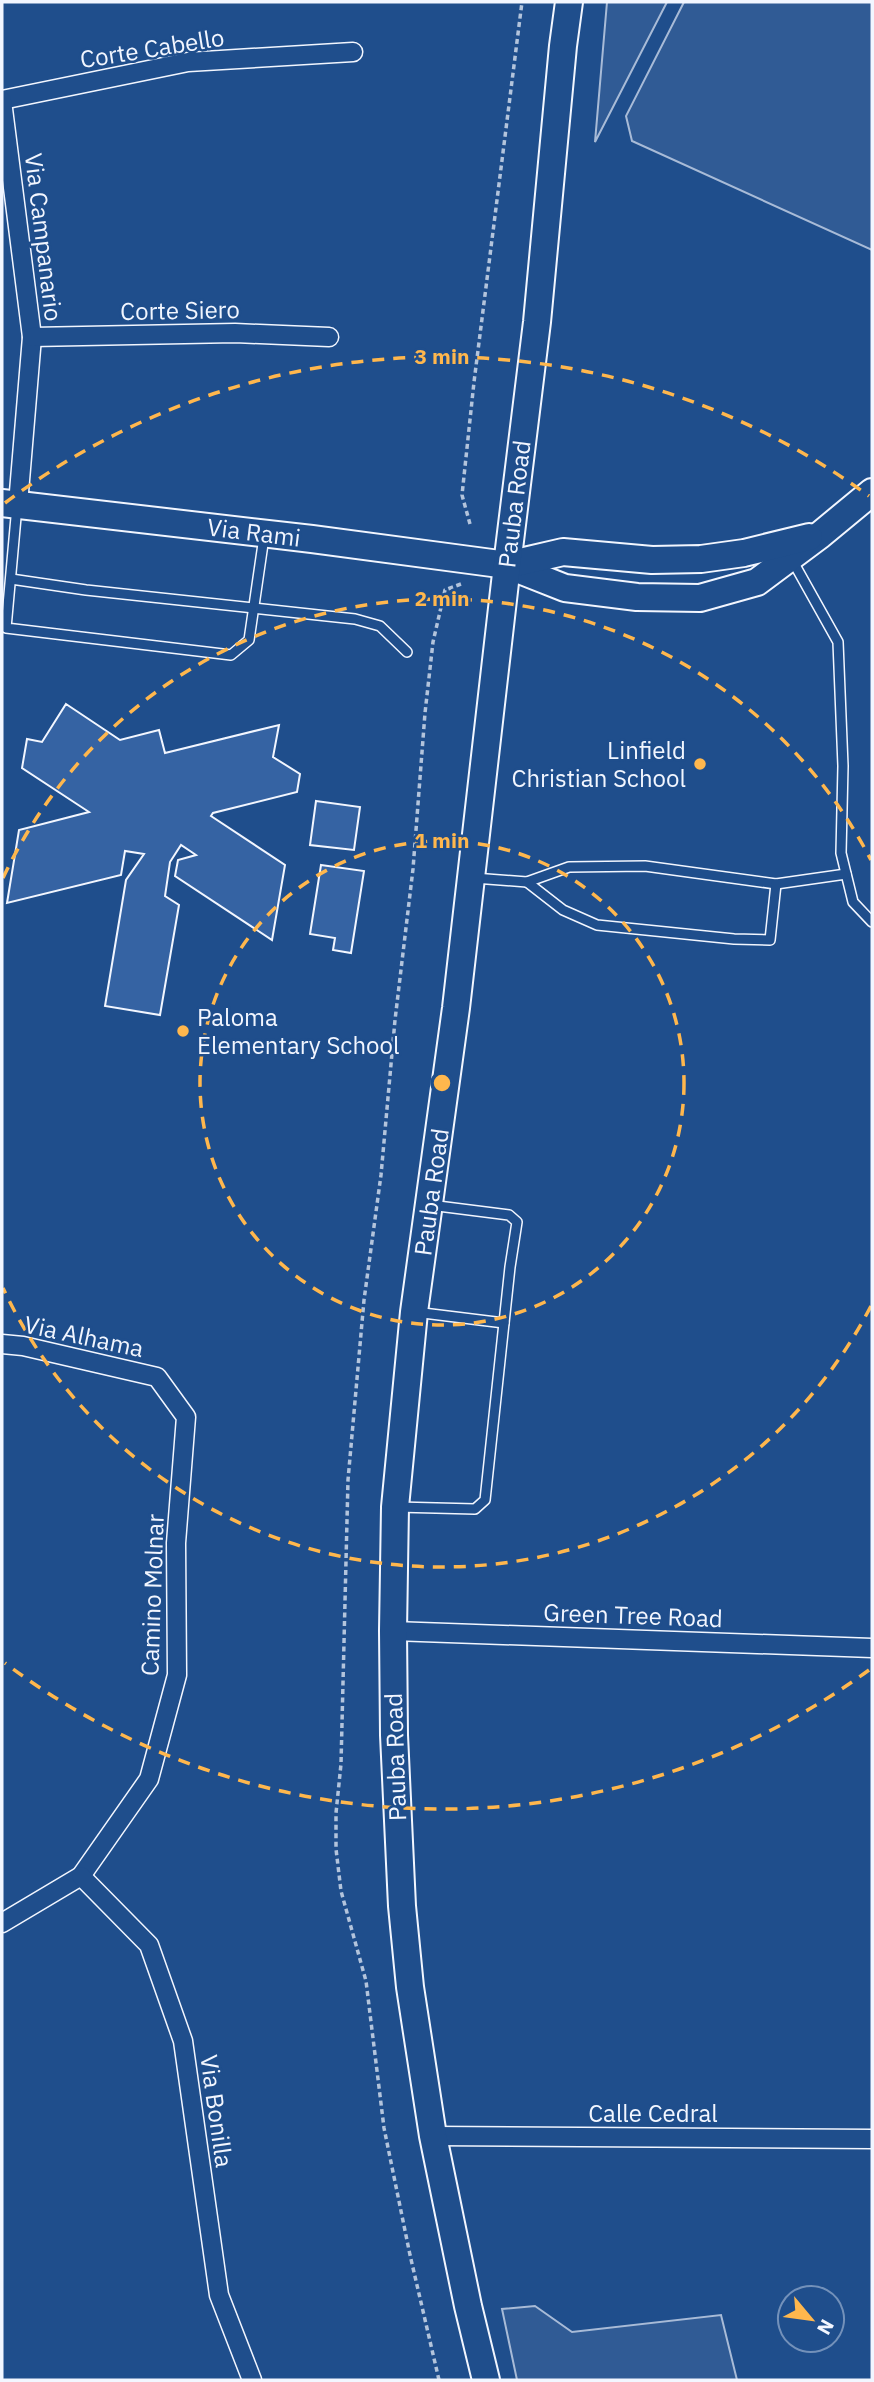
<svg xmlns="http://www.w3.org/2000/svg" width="874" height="2382" viewBox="0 0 874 2382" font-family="'IBM Plex Sans',sans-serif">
<rect width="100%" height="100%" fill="#1f4e8c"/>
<!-- built -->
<g fill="#305b95" stroke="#a8bbd7" stroke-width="2">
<path d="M607,2H667L595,142Z"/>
<path d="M684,2H872V250L632,141L626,116Z"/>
<path d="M535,2306L572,2332L721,2315L737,2380H517L502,2309Z"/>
</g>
<!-- building -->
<g fill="#3563a3" stroke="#f2f6ff" stroke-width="2">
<path d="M66,704L120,740L159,730L165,753L279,725L273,757L300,774L297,792L213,813L211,816L285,865L272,940L175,876L178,860L196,855L181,845L170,862L165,896L179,905L160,1015L105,1006L126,880L144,854L125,851L121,875L7,903L19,830L89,812L22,768L27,739L42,742Z"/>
<path d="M316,801L360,807L354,850L310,845Z"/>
<path d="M321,865L364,871L351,953L333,950L335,938L310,934Z"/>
</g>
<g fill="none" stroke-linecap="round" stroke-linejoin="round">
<!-- lane casing -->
<g stroke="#f2f6ff" stroke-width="12">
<g id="lane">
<path d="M17,506L6,628L231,655L249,640L264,537"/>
<path d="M791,558L838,642L843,766L841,853L853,902L872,922"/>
<path d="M11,579L86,590L355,619L380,626L407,652"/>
<path d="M474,878L527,882L569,867L645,866L776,884L846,874"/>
<path d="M527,882L563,910L597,925L734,939L770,940L776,884"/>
<path d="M415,1312L504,1323"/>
<path d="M397,1507L475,1509L485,1500L510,1267L517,1222L509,1215L430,1205"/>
</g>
</g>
<!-- street casing -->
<g stroke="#f2f6ff" stroke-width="21">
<g id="street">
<path d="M2,100L188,62L353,52"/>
<path d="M2,101L32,337L18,504"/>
<path d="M32,337L235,333L329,337"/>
<path d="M2,1344L23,1346L157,1377L186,1417L176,1543L177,1675L149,1779L81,1876L2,1923"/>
<path d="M393,1631L872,1648"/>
<path d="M81,1876L149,1945L183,2041L219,2295L252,2380"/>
<path d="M433,2136L872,2139"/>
</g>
</g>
<!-- secondary casing -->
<g stroke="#f2f6ff" stroke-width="30">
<g id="secondary">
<path d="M2,503L312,539L507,565L565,588L637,597L700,598L757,582L820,535L872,492"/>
<path d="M507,565L563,552L652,560L701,559L744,553L809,537"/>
<path d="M486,2380L468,2306L433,2136L410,1987L402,1906L394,1735L393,1631L395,1507L414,1312L456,1008L507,565L537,322L563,46L569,2"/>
</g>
</g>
<!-- path -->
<g stroke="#b3c4dc" stroke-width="3.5" stroke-dasharray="5 3.5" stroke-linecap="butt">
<path d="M470,524L462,495L474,382L522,2"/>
<path d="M439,2380L410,2255L384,2128L366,1981L341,1891L336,1849V1813L341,1764L348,1480L364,1300L381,1175L395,1020L413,869L425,713L433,642L445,590L461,584"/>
</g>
<!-- lane -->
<use href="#lane" stroke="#1f4e8c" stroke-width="9"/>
<!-- street -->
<use href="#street" stroke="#1f4e8c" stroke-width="18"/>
<!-- secondary -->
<use href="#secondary" stroke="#1f4e8c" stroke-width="26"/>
</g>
<!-- distance rings -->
<g fill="none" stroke="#ffb74d" stroke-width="3.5" stroke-dasharray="12 9">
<circle cx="442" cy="1083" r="242"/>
<path d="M871 1306A484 484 0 0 1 3 1288M3 878A484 484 0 0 1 871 860"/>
<path d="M869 1670A726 726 0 0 1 5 1663M5 503A726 726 0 0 1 869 496"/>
</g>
<!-- markers -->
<g fill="#ffb74d" stroke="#1f4e8c" stroke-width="2.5">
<circle cx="700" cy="764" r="7"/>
<circle cx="183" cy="1031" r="7"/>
</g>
<g text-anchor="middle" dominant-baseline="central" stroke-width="5" stroke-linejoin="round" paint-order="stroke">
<!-- street labels -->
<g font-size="24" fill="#f2f6ff" stroke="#1f4e8c">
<text transform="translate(152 48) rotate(-9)">Corte Cabello</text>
<text transform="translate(44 237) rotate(83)">Via Campanario</text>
<text transform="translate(180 310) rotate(-1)">Corte Siero</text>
<text transform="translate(514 504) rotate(-83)">Pauba Road</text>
<text transform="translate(254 532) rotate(7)">Via Rami</text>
<text transform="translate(431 1192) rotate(-82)">Pauba Road</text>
<text transform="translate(84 1336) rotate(12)">Via Alhama</text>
<text transform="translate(152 1595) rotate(-88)">Camino Molnar</text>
<text transform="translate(633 1615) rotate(2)">Green Tree Road</text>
<text transform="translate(395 1757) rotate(-92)">Pauba Road</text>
<text transform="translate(217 2111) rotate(82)">Via Bonilla</text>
<text x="653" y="2113">Calle Cedral</text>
</g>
<!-- poi labels -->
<g font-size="24" fill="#f2f6ff" stroke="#1f4e8c" text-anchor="end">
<text x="686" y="750">Linfield<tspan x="686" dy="28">Christian School</tspan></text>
<text x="197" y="1017" text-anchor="start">Paloma<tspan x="197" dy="28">Elementary School</tspan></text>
</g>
</g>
<circle cx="442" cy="1083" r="10" fill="#ffb74d" stroke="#1f4e8c" stroke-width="3.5"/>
<g font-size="21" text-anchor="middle" font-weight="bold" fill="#ffb74d" stroke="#1f4e8c" stroke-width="5" stroke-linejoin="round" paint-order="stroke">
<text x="442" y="364">3 min</text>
<text x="442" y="606">2 min</text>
<text x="442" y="848">1 min</text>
</g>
<!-- border -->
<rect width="874" height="2382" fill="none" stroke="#f2f6ff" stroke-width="7"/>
<!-- north arrow -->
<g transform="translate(811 2319) rotate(119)"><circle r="33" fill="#1f4e8c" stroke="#7391ba" stroke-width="2"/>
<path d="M0-5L12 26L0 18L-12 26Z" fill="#ffb74d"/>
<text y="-10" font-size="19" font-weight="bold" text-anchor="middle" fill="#f2f6ff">N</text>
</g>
</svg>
